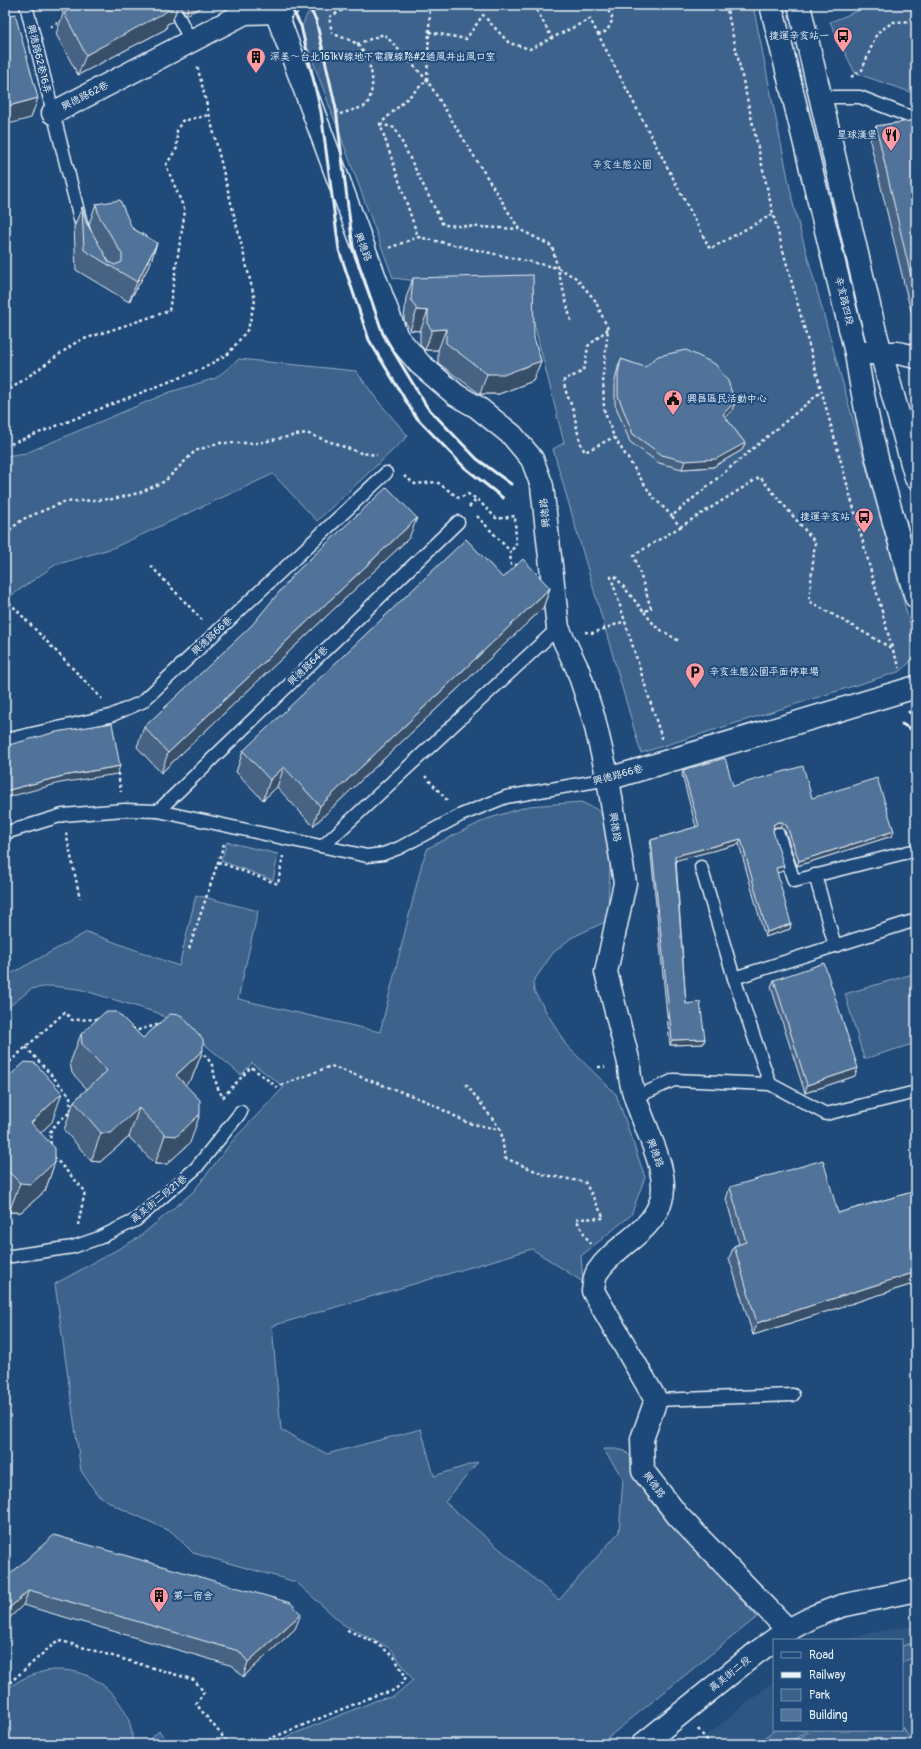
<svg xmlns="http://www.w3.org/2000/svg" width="921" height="1749" viewBox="0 0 921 1749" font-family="Pangolin,'LXGW WenKai TC',sans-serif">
<rect width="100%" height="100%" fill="#1f4a7a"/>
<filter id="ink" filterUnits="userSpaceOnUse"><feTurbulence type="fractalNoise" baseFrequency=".025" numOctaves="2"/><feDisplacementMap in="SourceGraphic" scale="8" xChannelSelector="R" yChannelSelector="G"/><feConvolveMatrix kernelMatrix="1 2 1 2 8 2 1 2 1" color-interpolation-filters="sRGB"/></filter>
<g filter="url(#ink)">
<!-- built -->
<path fill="#2e5683" d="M916,1626V1744H696L774,1681V1730H902V1640H846L874,1632Z"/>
<!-- green -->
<g fill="#3c628c" stroke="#92aac2">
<path d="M324,5H753L794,208L916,646C916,657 909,663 901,671L641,753L553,449L564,443L527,295L393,278L301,29L307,14Z"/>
<path d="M872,5H916V94L855,73L830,22Z"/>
<path d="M239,359L356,371L378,401L408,436L317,521L273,474L113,548L55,565L5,600V456L26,453L170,392L216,378Z"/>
<path d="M581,802L596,809L604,817L611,851L607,921L571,938L553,953L533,982L534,991L566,1045L616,1094L645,1177L631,1215L581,1256L583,1282L532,1249L272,1326L281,1430L327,1454L421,1429L434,1476L478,1462L445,1502L559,1600L619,1532L623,1478L603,1449H616L625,1451L631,1457L633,1468L669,1520L757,1617L600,1744H269L380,1699L393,1697L413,1680L391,1649L344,1625L296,1582L193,1553L172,1532L116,1506L97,1494L81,1471L55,1284L138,1238L193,1192L234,1139L284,1087L252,1063L241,1075L202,1042L158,1013L79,989L51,986L31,989L5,1010V977L87,932L179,966L196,895L258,911L238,999L380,1032L422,863L428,848L487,819L529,806Z"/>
<path d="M227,842L278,854L273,880L221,861Z"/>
<path d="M916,973V1043L864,1059L845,994Z"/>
<path d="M916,1642V1659H909L902,1663V1646Z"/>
<path d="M52,1670C63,1670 75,1670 86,1675C111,1685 135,1716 132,1744H5V1691C19,1679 33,1673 52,1670Z"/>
<path d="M902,1727L914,1744H792L811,1730H902Z"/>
<path d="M775,1730H807L788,1744H755Z"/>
<path d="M159,1731L170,1744H144Z"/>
</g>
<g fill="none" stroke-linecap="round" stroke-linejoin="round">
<!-- service casing -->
<g stroke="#e8f1f8" stroke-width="15">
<g id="service">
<path d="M26,5L83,231"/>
<path d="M172,5L191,41"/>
<path d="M821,97H860L916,119"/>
<path d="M5,740L110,716L142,702L386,473"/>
<path d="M158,811L458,522"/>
<path d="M5,833L63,815L124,810L158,811L367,856L383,854L399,848L461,815L506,797L608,779"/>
<path d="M778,834L794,881L916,850"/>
<path d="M323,846L558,628"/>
<path d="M701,867L734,978"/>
<path d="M815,875L835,946"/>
<path d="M770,1084L734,978L916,920"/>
<path d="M634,1098L674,1080L770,1084L826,1114L916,1092"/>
<path d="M5,1257L73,1247L99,1238L136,1220L196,1168L241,1112"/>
<path d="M656,1400L793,1395"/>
</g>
</g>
<!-- minor casing -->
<g stroke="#e8f1f8" stroke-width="25">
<g id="minor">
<path d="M275,5L276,12L397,337L420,364L456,395L477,407L512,435L532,459L542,486L558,628L578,670L594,719L608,779L625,883L606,972L629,1063C628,1107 673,1163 661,1201C651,1233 615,1245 598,1271C594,1276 594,1285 593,1291L656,1400L642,1439L643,1471L678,1516L788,1630"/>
<path d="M53,113L245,13L276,12L288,6"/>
<path d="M856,353H898L916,357"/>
<path d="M608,779L916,687"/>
</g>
</g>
<!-- tertiary casing -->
<g stroke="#e8f1f8" stroke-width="25">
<path id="tertiary" d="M643,1744L756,1653L788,1630L815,1616L841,1606L916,1590"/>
</g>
<!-- secondary casing -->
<g stroke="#e8f1f8" stroke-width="25">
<g id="secondary">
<path d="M771,5L856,353C868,436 892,517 916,597"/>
<path d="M799,5L875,331L916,478"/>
</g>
</g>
<!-- path -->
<g stroke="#e8f1f8" stroke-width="2.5" stroke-dasharray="3 3" stroke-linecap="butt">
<path d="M430,5L427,80L380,124L418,237L558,268L576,278L595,300L608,329L603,375L604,410L614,437L652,496L672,516"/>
<path d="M534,5L552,38"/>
<path d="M726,5L773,214"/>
<path d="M50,27L63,20"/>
<path d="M429,32L466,39L483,15L509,43L530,49L590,19L710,249L773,214L892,648L900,668"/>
<path d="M598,35L607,31L613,19L605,5"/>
<path d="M357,44L384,34L427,80L519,229L552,246L571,321"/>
<path d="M851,77L862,70L877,33L893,22L916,21"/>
<path d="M340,114L366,106C377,86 373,63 358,45C353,40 339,37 332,33L329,17L353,5"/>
<path d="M380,124L395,128L443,225L519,229"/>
<path d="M389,248L418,237"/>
<path d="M608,329L588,346C584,369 588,372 564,379C564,391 569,399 573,409C577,424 577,439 585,452L614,437"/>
<path d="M5,393L78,341L169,311L185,211L166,165L177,148V130L182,121L209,115"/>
<path d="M5,445H8L204,368L229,353L248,329L255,300L197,65"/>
<path d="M404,476L415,484L437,482L459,498L468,494L477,499L497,519L515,516L516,546L510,551"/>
<path d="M469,507L477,499"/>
<path d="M477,516L510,551L511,565H519"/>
<path d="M680,527L760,477L815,542L809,601L891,648"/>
<path d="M5,534L23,519L64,502L113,499L139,493L165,481L195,451L218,443H258L306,433L361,453L377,455"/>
<path d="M151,566L202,620"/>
<path d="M5,598L102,699"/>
<path d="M644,612L656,627L679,641"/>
<path d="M585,632L593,633L625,621"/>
<path d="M662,739L611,577L615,576L644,612L651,608L634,555L680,527L672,516L822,391"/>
<path d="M117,767L121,792"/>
<path d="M425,776L447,800"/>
<path d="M66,833L80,898"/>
<path d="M218,862L278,884L283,856"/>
<path d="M189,949L224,844"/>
<path d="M132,1028L138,1030L157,1025L159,1026"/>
<path d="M26,1047L70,1096L71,1111C65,1117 52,1125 50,1133C50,1137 52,1141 50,1146"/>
<path d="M200,1050C205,1056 211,1061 213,1068C216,1081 215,1086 224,1098"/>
<path d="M5,1066L65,1012L72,1020L100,1019"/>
<path d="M598,1067H605"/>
<path d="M466,1084L501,1130"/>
<path d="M223,1097L251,1067L277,1087L331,1066L426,1101L468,1123L501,1130L505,1158L545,1175L585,1182L604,1218L576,1219L590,1244"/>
<path d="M54,1157L85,1191L78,1225"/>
<path d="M5,1687L58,1640L194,1680L204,1692L196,1704L229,1744"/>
<path d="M698,1729L710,1744"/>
<path d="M257,1744L379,1694C392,1693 399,1688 406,1677L394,1657L378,1644L345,1629"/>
</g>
<!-- service -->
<use href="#service" stroke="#1f4a7a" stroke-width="12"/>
<!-- minor -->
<use href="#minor" stroke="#1f4a7a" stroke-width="22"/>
<!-- tertiary -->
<use href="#tertiary" stroke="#1f4a7a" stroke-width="22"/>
<!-- secondary -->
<use href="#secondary" stroke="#1f4a7a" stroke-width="22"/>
<!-- rail -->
<g stroke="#e8f1f8" stroke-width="3">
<path d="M290,5L301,26L321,112L339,250L369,340L415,416L464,467L503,498"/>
<path d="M308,5L316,20L336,109L353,247L383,334L427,407L477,459L511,484"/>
<path d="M909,712L916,715"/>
<path d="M902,724L916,732"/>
</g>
</g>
<!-- wall -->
<g fill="#466384" stroke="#e8f1f8">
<path d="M59,5H178L172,22L167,24L166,29L78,75L56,34L63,14Z"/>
<path d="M180,5H206L186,15Z"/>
<path d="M916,120V322H914L907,296L870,141L876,126Z"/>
<path d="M96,204L132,228L157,243L150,264L129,302L76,270L74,227L82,207L86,222L91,231L89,224Z"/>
<path d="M413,278L534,338L541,361L533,381L499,394H480L438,363V350H425L420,345V331L410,330L404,320L406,298Z"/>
<path d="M621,359L735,402L732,410L725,417L745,443L742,450L713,467L682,469L659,463L630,442L615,404V381L618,367Z"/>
<path d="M409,538L161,773L137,747L144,727Z"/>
<path d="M503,578L550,588L543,608L313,826L277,787L263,800L236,772L243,751Z"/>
<path d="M683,770L733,786L812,798L892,836L797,866L785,831L780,827H776L773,829V831L783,871L777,873L790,929L765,937L739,844L676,860L686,1004L705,1039L703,1044L670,1045L650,845L651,840L696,827L682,775Z"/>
<path d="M774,980L855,1076L805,1093L771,987Z"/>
<path d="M81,1034L143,1038L203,1050L192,1078L185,1085L190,1143L167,1164H155L129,1137L100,1162L91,1161L64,1130L74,1101L87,1089L72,1073L70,1063Z"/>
<path d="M5,1080L52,1122L40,1133L55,1162L45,1191L21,1212H9L5,1207Z"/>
<path d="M730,1187L838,1213L916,1191V1283L753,1335L729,1258L734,1246L739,1244L726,1199Z"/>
<path d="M5,1573L8,1576L295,1629L243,1677L233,1666L23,1605L5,1622Z"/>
</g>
<!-- shaded-wall -->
<g fill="#39506b" stroke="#e8f1f8">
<path d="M172,5H178L172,22L167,24L166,29L78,75L86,55Z"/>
<path d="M189,5H206L186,15Z"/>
<path d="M38,98L31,118L5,125V107Z"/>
<path d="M157,243L150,264L129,302L137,282Z"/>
<path d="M417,310L428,311L420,331L410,330Z"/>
<path d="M446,329L438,350H425L432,330Z"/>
<path d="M541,361L533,381L499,394H480L487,374Z"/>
<path d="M735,402L732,410L721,422L723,414Z"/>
<path d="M745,443L742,450L713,467L682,469L685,461Z"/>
<path d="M417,518L409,538L161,773L168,753Z"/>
<path d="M550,588L543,608L313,826L320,806Z"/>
<path d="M120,766L117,774L60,783L5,798V792L9,790L63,776Z"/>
<path d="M284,767L277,787L263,800L270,780Z"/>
<path d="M778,822H782L780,827H776L772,829L774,824Z"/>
<path d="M894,831L892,836L797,866L799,861Z"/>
<path d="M741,839L739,844L674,861L675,856Z"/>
<path d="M784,866L783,871L774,874L776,868Z"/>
<path d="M791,924L790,929L765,937L767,932Z"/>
<path d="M705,1039L703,1044L670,1045L672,1040Z"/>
<path d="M203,1050L192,1078L166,1104L176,1075Z"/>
<path d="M858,1068L855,1076L805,1093L807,1085Z"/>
<path d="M62,1093L52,1122L20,1152L31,1123Z"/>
<path d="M139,1108L129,1137L100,1162L91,1161L101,1133Z"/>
<path d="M200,1114L190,1143L167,1164H155L165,1135Z"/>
<path d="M55,1162L45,1191L21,1212H9L20,1183Z"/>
<path d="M916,1272V1283L753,1335L757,1323Z"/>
<path d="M29,1590L23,1605L5,1622V1612Z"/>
<path d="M301,1614L295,1629L243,1677L248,1662Z"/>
</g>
<!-- building -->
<g fill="#517399" stroke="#e8f1f8">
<path d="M76,5H172L173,8L86,55L64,13L77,6Z"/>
<path d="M15,14L38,98L5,107V17Z"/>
<path d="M916,120V294L912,281L876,126Z"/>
<path d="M120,200L132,228L157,243L137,282L84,250L82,207L86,222L109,262L115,265L122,262V254L99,216L96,204Z"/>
<path d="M533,275L534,338L541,361L506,374H487L446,343V329L432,330L428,325V311L417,310L411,300L413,278Z"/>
<path d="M686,350L715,364L728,381L735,402L723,414L745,443L716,459L685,461L662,455L633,434L618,396V374L621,359L645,367L658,356Z"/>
<path d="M387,487L417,518L168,753L144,727L252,625L294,574Z"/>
<path d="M466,539L503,578L523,559L550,588L320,806L284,767L270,780L243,751Z"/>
<path d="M112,723L120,766L63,776L9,790L5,792V746L56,732Z"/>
<path d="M725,758L733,786L803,766L812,798L877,778L894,831L799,861L787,826L782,822H778L774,824L773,831L784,866L776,868L791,924L767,932L741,839L675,856L686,1004L700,1002L705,1039L672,1040L651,840L699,826L683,770Z"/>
<path d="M824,963L858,1068L807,1085L774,980Z"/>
<path d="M105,1012H117L143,1038L170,1014L181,1015L203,1039V1050L176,1075L200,1100V1114L177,1136L165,1135L139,1108L111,1133H101L74,1101L107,1071L82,1044L81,1034Z"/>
<path d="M25,1062L35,1063L62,1093L31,1123L55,1148V1162L31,1184L20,1183L5,1168V1080Z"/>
<path d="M823,1160L838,1213L916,1191V1272L757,1323L734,1246L746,1242L730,1187Z"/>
<path d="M54,1535L291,1603L301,1614L248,1662L239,1651L29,1590L5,1612V1573L8,1576Z"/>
</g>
</g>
<!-- icons -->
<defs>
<g id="bus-pin" transform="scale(1)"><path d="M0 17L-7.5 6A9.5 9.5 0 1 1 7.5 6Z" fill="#ff9aa2" stroke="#1f4a7a"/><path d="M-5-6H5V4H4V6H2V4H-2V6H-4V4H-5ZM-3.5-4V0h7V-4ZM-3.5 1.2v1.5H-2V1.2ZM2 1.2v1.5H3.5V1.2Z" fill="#111"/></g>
<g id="building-pin" transform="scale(1)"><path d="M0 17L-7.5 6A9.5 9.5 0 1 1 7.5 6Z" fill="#ff9aa2" stroke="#1f4a7a"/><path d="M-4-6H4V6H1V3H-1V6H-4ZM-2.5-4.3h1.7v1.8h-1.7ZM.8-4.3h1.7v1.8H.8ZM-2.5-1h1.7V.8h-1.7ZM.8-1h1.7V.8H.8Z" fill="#111"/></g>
<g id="restaurant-pin" transform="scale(1)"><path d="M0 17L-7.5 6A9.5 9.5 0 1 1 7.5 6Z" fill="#ff9aa2" stroke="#1f4a7a"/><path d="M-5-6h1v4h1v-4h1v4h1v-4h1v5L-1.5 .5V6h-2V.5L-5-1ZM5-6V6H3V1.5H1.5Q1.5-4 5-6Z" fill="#111"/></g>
<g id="civic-pin" transform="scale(1)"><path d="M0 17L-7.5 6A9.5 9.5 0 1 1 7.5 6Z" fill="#ff9aa2" stroke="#1f4a7a"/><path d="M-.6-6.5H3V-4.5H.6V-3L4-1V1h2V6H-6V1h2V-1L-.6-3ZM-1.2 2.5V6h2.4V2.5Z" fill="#111"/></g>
<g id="parking-pin" transform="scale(1)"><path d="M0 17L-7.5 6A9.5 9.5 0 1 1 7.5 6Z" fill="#ff9aa2" stroke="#1f4a7a"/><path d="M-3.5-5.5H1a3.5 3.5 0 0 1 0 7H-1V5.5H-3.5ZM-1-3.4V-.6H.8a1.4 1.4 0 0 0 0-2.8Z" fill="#111"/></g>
</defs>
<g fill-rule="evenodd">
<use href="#bus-pin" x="843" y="36"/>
<use href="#building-pin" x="256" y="57"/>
<use href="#restaurant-pin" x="891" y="135"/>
<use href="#civic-pin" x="673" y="399"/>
<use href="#bus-pin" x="864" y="517"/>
<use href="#parking-pin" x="695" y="672"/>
<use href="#building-pin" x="159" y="1596"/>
</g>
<g text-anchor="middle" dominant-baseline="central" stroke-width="4" stroke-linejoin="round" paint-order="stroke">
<!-- poi labels -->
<g font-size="10" fill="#e8f1f8" stroke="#1f4a7a" text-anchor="start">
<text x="829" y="36" text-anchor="end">捷運辛亥站一</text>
<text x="270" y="57">深美～台北161kV線地下電纜線路#2通風井出風口室</text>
<text x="877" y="135" text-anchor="end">星球漢堡</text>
<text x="687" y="399">興昌區民活動中心</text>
<text x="850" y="517" text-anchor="end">捷運辛亥站</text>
<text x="709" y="672">辛亥生態公園平面停車場</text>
<text x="173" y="1596">第一宿舍</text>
</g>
<!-- street labels -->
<g font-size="10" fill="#e8f1f8" stroke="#1f4a7a">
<text transform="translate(39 59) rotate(76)">興德路62巷16弄</text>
<text transform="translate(85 96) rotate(-27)">興德路62巷</text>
<text transform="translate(363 247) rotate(69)">興德路</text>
<text transform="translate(844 301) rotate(76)">辛亥路四段</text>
<text transform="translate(545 513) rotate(-96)">興德路</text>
<text transform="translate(212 636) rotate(-43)">興德路66巷</text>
<text transform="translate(308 666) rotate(-44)">興德路64巷</text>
<text transform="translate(618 775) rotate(-15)">興德路66巷</text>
<text transform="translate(615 827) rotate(81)">興德路</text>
<text transform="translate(655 1153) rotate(69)">興德路</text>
<text transform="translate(159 1199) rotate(-39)">萬美街二段21巷</text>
<text transform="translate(654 1485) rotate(54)">興德路</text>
<text transform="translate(730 1674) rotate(-39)">萬美街二段</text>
</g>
<!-- park labels -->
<g font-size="10" fill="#d7e3ed" stroke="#1f4a7a">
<text x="622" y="165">辛亥生態公園</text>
</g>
</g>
<!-- margin -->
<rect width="921" height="1749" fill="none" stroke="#1f4a7a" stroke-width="20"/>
<rect x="10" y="10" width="901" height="1729" fill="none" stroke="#e8f1f8" stroke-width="1.5" filter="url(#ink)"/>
<!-- legend -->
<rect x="773" y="1639" width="130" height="92" fill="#1f4a7a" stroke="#6f8dac"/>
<rect x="781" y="1652" width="20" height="6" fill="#1f4a7a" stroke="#6f8dac"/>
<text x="809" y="1659" font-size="12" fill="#e8f1f8">Road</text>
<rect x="781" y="1672" width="20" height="6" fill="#e8f1f8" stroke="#6f8dac"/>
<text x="809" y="1679" font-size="12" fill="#e8f1f8">Railway</text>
<rect x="781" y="1689" width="20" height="12" fill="#3c628c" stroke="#6f8dac"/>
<text x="809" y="1699" font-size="12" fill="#e8f1f8">Park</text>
<rect x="781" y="1709" width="20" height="12" fill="#517399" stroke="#6f8dac"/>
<text x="809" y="1719" font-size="12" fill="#e8f1f8">Building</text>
</svg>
